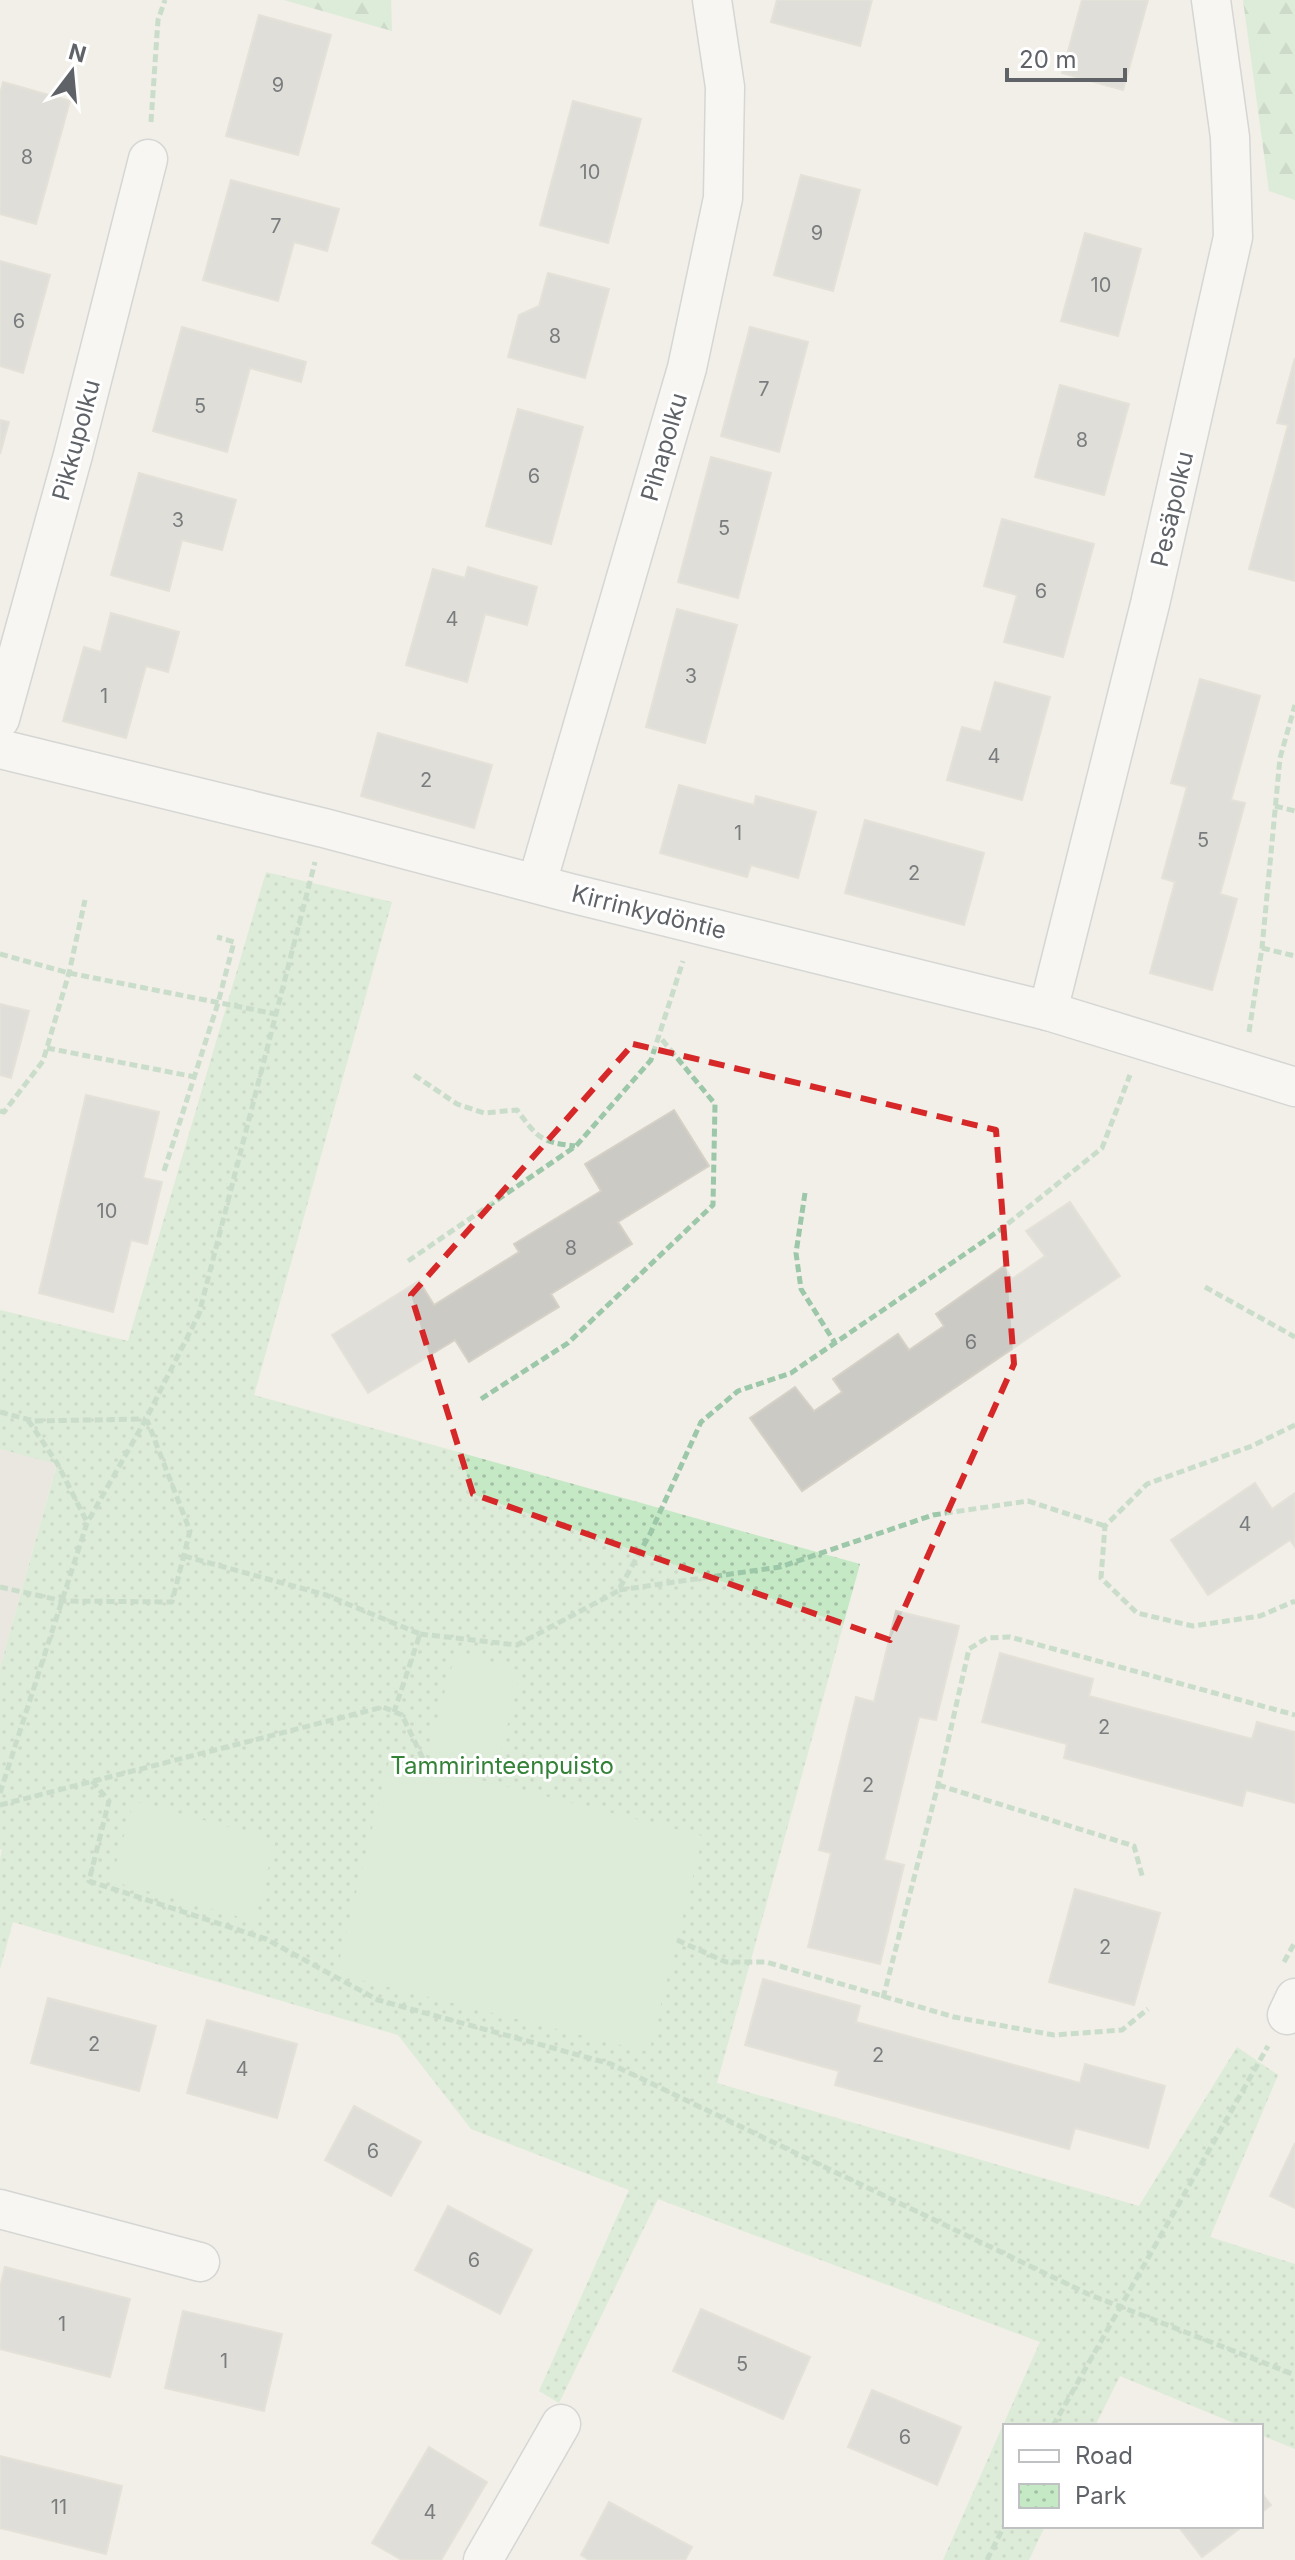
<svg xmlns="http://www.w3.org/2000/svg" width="1295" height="2560" viewBox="0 0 1295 2560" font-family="Inter,sans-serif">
<defs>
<pattern id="forest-firs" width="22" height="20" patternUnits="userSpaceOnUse" patternTransform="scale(2)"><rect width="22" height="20" fill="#c5e8c5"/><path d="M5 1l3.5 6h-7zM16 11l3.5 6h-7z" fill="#a3c0a4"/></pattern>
<pattern id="park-dots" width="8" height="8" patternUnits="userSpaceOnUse" patternTransform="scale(2)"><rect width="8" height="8" fill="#c5e8c5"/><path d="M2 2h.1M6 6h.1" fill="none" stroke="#a3c0a4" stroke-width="1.8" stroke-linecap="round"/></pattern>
</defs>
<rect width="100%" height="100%" fill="#f1efe8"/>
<!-- education -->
<path fill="#e1ded6" d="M0,1449L57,1463L0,1668Z"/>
<!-- forest -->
<g fill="url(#forest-firs)">
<path d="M284,0H391L392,31Z"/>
<path d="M1243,0H1295V200L1269,191Z"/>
</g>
<!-- park -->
<path fill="url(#park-dots)" d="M266,872L392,902L254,1395L860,1564L717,2083L1139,2206L1237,2047L1278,2075L1210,2237L1295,2264V2449L1261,2435V2426H1241L1120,2376L1095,2426H1005V2526H1045L1029,2560H943L1040,2342L658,2199L559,2403L539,2391L629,2190L471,2129L398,2035L13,1922L0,1969V1859L2,1850L0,1849V1668L57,1464L0,1449V1310L128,1341Z"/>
<!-- pitch -->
<g fill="#c5e8c5">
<path d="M456,1652L521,1671L495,1775L427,1755Z"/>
<path d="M390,1757L703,1836L649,2052L336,1974Z"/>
<path d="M134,1801L276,1840L254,1921L111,1881Z"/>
</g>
<!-- building -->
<g fill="#cccac5" stroke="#d6d1c6" stroke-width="2">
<path d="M777,0H872L860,46L771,22Z"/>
<path d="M1082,0H1148L1123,90L1062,73Z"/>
<path d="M259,15L331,35L298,155L226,136Z"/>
<path d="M3,82L70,101L36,224L0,214V94Z"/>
<path d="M573,101L641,119L608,243L540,225Z"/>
<path d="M801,175L860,190L833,291L774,275Z"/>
<path d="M231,180L339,209L327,251L294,242L278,301L203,280Z"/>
<path d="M1085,233L1141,249L1118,336L1061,321Z"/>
<path d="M0,261L50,275L23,373L0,366Z"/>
<path d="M548,273L609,289L585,378L508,357L519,315L539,306Z"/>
<path d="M182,327L306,362L301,382L250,368L227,452L153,431Z"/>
<path d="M750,327L808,342L779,452L721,436Z"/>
<path d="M1295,358V581L1249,569L1288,425L1277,423Z"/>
<path d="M1060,385L1129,404L1104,495L1035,477Z"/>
<path d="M518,409L583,427L551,544L486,526Z"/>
<path d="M0,420L9,422L0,454Z"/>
<path d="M711,457L771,473L738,598L678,582Z"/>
<path d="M139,473L236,500L222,550L182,540L169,591L111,575Z"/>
<path d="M1002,519L1094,544L1063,657L1004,642L1017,595L984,586Z"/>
<path d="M468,567L537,587L527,625L485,614L467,682L406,665L433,569L465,578Z"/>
<path d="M677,609L737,625L705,743L646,727Z"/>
<path d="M111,613L179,632L168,672L146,666L126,738L63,721L84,647L101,652Z"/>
<path d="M1200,679L1260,696L1231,800L1245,803L1220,894L1237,899L1212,990L1150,973L1175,882L1162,878L1187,787L1171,783Z"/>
<path d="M995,682L1050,697L1022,800L947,780L962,727L981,732Z"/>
<path d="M378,733L492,765L474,828L361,796Z"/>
<path d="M679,785L754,805L756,796L816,812L798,878L751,865L747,877L660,853Z"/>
<path d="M865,820L984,853L964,925L845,893Z"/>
<path d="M0,1004L29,1011L11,1078L0,1075Z"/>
<path d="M86,1095L159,1112L143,1178L162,1182L147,1244L131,1240L113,1312L39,1293Z"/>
<path d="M674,1110L709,1166L618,1222L632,1244L551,1294L559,1307L469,1362L455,1340L368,1393L332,1335L419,1281L434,1305L519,1252L514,1244L601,1191L585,1164Z"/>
<path d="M1070,1202L1120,1276L802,1491L750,1418L795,1387L814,1411L842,1392L833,1379L898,1334L909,1350L944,1326L936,1314L1004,1266L1012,1279L1045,1256L1026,1231Z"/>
<path d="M1255,1483L1272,1509L1295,1493V1547L1290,1540L1208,1595L1171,1540Z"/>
<path d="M896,1611L959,1626L936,1720L919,1717L884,1860L904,1865L880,1964L808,1947L831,1853L819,1850L856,1697L874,1702Z"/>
<path d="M1000,1653L1093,1679L1089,1696L1252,1739L1257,1722L1295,1732V1803L1246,1790L1242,1806L1064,1758L1067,1744L982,1722Z"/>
<path d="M1075,1889L1160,1913L1134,2005L1049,1982Z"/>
<path d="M763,1979L860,2006L856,2022L1080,2083L1085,2064L1165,2086L1148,2148L1075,2128L1069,2149L835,2085L839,2071L745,2045Z"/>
<path d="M48,1998L156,2026L139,2091L31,2063Z"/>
<path d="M207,2020L297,2044L277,2118L187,2093Z"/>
<path d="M354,2106L421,2142L391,2196L325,2160Z"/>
<path d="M1295,2143V2208L1270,2196Z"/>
<path d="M448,2206L532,2250L500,2314L415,2270Z"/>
<path d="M5,2267L130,2299L110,2377L0,2349V2287Z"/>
<path d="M701,2309L810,2357L783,2419L673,2371Z"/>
<path d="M183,2311L282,2334L264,2411L165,2388Z"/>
<path d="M872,2390L961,2427L937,2485L848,2447Z"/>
<path d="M429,2447L487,2482L441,2560H402L372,2543Z"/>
<path d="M0,2456L122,2486L106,2554L0,2528Z"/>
<path d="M1261,2492L1271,2505L1261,2513Z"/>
<path d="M609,2502L692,2547L685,2560H589L581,2555Z"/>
<path d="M1178,2526H1243L1202,2557Z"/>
</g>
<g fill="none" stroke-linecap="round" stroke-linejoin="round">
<!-- minor casing -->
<g stroke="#b5b8bc" stroke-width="41">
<g id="minor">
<path d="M0,719L73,455L148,159"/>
<path d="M0,749L324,828L570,893L1048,1011L1295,1087"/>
<path d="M537,883L687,368L723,198L725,87L712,0"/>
<path d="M1048,1011L1150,604L1233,237L1230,137L1211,0"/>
<path d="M1287,2015L1295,1998"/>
<path d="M0,2209L200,2262"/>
<path d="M483,2560L561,2424"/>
</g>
</g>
<!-- path -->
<g stroke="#9cc7a9" stroke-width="5" stroke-dasharray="8 4" stroke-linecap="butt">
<path d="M151,122L158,20L165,0"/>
<path d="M1275,806L1295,811"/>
<path d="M1262,948L1295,956"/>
<path d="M0,954L69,973L276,1014"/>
<path d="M1249,1032L1262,948L1280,758L1295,705"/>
<path d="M47,1048L195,1077"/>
<path d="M414,1075L457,1104L484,1113L517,1110C538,1138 540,1142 575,1146"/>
<path d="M0,1111L4,1112L43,1061L69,973L85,900"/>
<path d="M164,1171L218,1003L234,942L217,937"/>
<path d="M805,1193L796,1253L801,1289L835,1343"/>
<path d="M408,1261L576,1146L651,1060L683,961"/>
<path d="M1205,1287L1295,1337"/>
<path d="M481,1399L568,1343L713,1205L715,1104L659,1036"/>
<path d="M0,1412L34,1421L145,1419"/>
<path d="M28,1420L57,1463L87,1522"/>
<path d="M1295,1425L1252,1446L1147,1484L1105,1526L1101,1578L1137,1613L1193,1626L1260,1616L1295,1601"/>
<path d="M184,1556L326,1595L420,1634L394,1712"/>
<path d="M0,1587L63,1601L172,1602L190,1531L147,1420"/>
<path d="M619,1590L780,1567L933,1515L1028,1501L1105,1526"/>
<path d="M420,1634L517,1645L618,1591L650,1534L701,1422L738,1391L791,1373L1000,1230L1102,1148L1130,1075"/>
<path d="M92,1781L109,1801L89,1881L266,1939L378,2000L611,2064L1088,2294L1295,2375"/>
<path d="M938,1785L1134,1846L1143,1879"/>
<path d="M0,1793L87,1523L146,1419L199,1314L315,862"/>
<path d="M0,1805L383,1707L402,1715L427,1767"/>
<path d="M677,1940L726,1962H766L954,2017L1054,2035L1122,2030L1148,2009"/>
<path d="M1284,1962L1295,1942"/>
<path d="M883,1998L938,1785L969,1649L987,1638L1010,1637L1295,1715"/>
<path d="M1053,2426L1268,2046"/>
<path d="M987,2560L1005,2524"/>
</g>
<!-- minor -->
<use href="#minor" stroke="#fff" stroke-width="38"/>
</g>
<!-- marked area -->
<path d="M0 0H1295V2560H0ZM633,1044L996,1130L1014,1364L890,1640L473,1494L411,1295Z" fill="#f1efe8" fill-opacity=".55" fill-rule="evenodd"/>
<path fill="none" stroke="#d62828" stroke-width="6" stroke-dasharray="16 10" stroke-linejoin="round" d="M633,1044L996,1130L1014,1364L890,1640L473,1494L411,1295Z"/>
<g text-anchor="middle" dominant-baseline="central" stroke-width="6" stroke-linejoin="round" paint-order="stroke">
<!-- number labels -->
<g font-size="20" fill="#7a7d7f">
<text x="278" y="85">9</text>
<text x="27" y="157">8</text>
<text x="590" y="172">10</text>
<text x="276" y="226">7</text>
<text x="817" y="233">9</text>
<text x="1101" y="285">10</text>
<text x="19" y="321">6</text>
<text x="555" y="336">8</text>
<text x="764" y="389">7</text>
<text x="200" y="406">5</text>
<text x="1082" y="440">8</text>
<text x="534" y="476">6</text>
<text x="178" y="520">3</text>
<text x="724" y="528">5</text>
<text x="1041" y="591">6</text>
<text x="452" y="619">4</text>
<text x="691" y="676">3</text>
<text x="104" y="696">1</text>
<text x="994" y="756">4</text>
<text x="426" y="780">2</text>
<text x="738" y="833">1</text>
<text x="1203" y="840">5</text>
<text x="914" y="873">2</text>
<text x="107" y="1211">10</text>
<text x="571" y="1248">8</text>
<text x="971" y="1342">6</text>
<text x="1245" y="1524">4</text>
<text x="1104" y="1727">2</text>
<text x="868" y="1785">2</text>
<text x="1105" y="1947">2</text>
<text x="94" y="2044">2</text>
<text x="878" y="2055">2</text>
<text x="242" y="2069">4</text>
<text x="373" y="2151">6</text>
<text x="474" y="2260">6</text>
<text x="62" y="2324">1</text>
<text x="224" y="2361">1</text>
<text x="742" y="2364">5</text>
<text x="905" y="2437">6</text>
<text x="59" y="2507">11</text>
<text x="430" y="2512">4</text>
</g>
<!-- street labels -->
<g font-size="24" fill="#5f6368" stroke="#fff">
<text transform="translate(76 440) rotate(-75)">Pikkupolku</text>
<text transform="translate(664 447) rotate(-74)">Pihapolku</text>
<text transform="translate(1172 509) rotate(-77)">Pesäpolku</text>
<text transform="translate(649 912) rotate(14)">Kirrinkydöntie</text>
</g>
<!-- park labels -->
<g font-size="24" fill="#348238" stroke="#fff">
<text x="502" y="1765">Tammirinteenpuisto</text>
</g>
</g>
<!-- legend -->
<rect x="1003" y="2424" width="260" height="104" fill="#ffffff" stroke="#bfc1c3" stroke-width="2"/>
<rect x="1019" y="2450" width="40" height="12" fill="#ffffff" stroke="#bfc1c3" stroke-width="2"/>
<text x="1075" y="2464" font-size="24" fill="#5f6368">Road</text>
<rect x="1019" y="2484" width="40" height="24" fill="url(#park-dots)" stroke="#bfc1c3" stroke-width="2"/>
<text x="1075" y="2504" font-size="24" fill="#5f6368">Park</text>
<!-- north arrow -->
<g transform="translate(72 72) rotate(16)" stroke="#ffffff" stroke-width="6" paint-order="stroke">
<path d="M0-6L14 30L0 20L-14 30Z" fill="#5f6368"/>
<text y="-12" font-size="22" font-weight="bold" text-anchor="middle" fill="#5f6368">N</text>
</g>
<!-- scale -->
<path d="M1007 68v12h118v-12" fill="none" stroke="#5f6368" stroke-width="4"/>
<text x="1019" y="68" font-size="24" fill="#5f6368" stroke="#ffffff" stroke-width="6" paint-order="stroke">20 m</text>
</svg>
